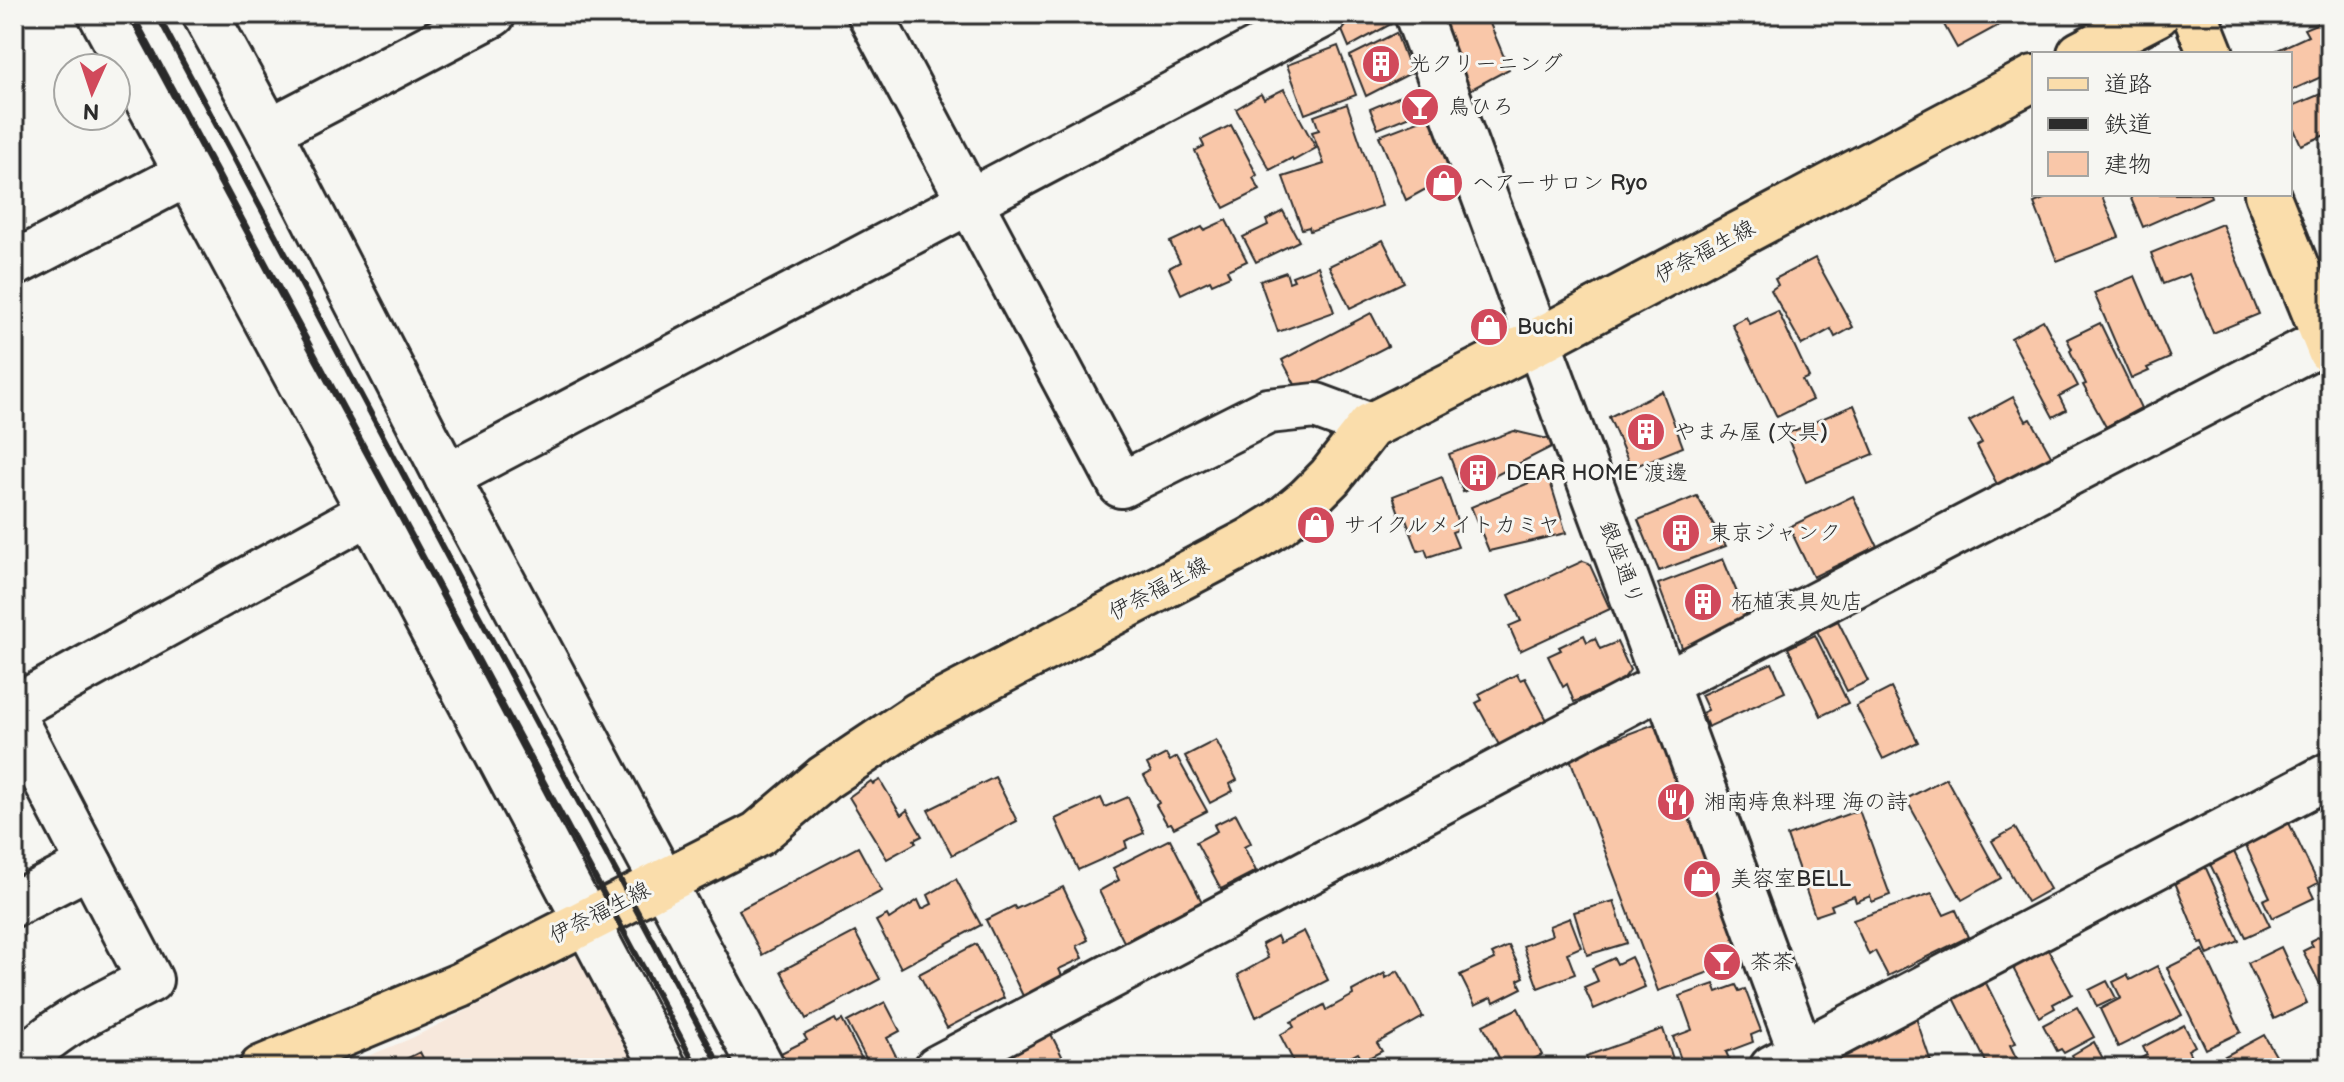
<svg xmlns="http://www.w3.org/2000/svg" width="2344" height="1082" viewBox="0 0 2344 1082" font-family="'Balsamiq Sans','Klee One',sans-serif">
<rect width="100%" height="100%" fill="#f6f6f2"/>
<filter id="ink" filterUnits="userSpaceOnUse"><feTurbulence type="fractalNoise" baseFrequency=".0125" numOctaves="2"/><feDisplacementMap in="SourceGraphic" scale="16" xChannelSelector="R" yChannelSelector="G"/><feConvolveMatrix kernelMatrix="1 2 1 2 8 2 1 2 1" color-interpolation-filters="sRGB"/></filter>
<g filter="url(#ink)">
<!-- built -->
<path fill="#f7e8dc" d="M581,953L642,1068H339L412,1038Z"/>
<!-- building -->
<g fill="#f9c7a9" stroke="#2b2b2b" stroke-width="2">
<path d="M1349,14H1387L1391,24L1349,47L1338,21Z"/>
<path d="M1462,14H1486L1509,69L1468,91L1442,25Z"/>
<path d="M1938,14H2013L2014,17L1957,48Z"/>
<path d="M2328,19L2330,24V73L2290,91V54H2274L2273,52L2308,36L2304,29Z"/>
<path d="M1396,33L1411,73L1366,96L1350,56Z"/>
<path d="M1338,46L1356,95L1305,114L1287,65Z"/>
<path d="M1284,89L1316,148L1293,161L1292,158L1270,170L1236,109L1261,94L1264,99Z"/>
<path d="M1415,90L1424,110L1378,129L1370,109Z"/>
<path d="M2330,90V133L2301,145L2290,120V107Z"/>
<path d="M1347,104L1382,206L1310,231L1309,227L1302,229L1283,177L1324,164L1312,132L1319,130L1314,116Z"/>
<path d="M1434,115L1455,173L1406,200L1379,136Z"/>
<path d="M1231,125L1257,175L1253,178L1260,190L1224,208L1195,151L1204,146L1201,140Z"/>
<path d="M2056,194H2101L2119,237L2057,261L2034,203Z"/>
<path d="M2129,194H2210L2211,197L2143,227Z"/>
<path d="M1283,211L1299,241L1256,262L1243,237L1268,225L1266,220Z"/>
<path d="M1226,220L1247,261L1227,270L1230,276L1212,284L1210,280L1181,294L1169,268L1180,262L1170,242L1202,227L1204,230Z"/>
<path d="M2222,224L2259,314L2213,333L2189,274L2163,284L2151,253Z"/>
<path d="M1383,240L1404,282L1350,308L1329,266Z"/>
<path d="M1815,258L1853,327L1835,337L1831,329L1802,345L1771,290L1778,285L1775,279Z"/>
<path d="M1318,266L1334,312L1278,332L1260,281L1286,272L1289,282L1294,280L1292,276Z"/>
<path d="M2135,276L2170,358L2147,368L2149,371L2131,379L2094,293Z"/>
<path d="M1778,311L1809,377L1802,380L1812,400L1777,417L1732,324L1746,317L1750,324Z"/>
<path d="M1371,313L1388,346L1299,392L1282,360Z"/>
<path d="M2043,320L2078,386L2059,396L2066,410L2053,417L2011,338Z"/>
<path d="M2100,323L2141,408L2106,427L2083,385L2086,384L2070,351L2072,349L2067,339Z"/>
<path d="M1662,391L1683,447L1631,468L1609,417Z"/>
<path d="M2013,397L2026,421L2031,419L2052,457L1998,486L1977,446L1982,443L1969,421Z"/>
<path d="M1854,405L1874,454L1806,482L1786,434Z"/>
<path d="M1514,431L1561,442L1463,492L1449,454Z"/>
<path d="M1548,475L1566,533L1489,551L1471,507Z"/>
<path d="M1442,477L1460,529L1452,532L1458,547L1428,557L1425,549L1418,551L1406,520L1402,522L1393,496Z"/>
<path d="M1697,496L1726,546L1659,571L1638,520Z"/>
<path d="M1853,496L1877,546L1813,577L1789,527Z"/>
<path d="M1723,559L1748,619L1683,650L1658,584Z"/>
<path d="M1583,561L1589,563L1610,609L1520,651L1509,626L1521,621L1509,595Z"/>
<path d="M1838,621L1868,681L1847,691L1817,631Z"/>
<path d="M1584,635L1587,642L1595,638L1600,649L1617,642L1630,670L1621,682L1574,702L1567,684L1563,687L1548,656L1561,650L1559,647Z"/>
<path d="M1815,635L1848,703L1821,716L1788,648Z"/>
<path d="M1772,663L1785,692L1708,727L1702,713L1708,710L1701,695Z"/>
<path d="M1517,674L1520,680L1525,678L1547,720L1499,745L1476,703L1482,700L1479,694Z"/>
<path d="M1891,688L1918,742L1883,759L1856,706Z"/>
<path d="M1660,722L1750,957L1658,991L1569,756Z"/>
<path d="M1216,740L1237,780L1230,784L1233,791L1210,803L1185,756Z"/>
<path d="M1166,754L1170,761L1177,757L1207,811L1174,828L1171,823L1167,824L1156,805L1159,803L1144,776L1151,772L1147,764Z"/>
<path d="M995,777L1017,821L952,855L928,810Z"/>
<path d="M1946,778L2001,878L1962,900L1906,799Z"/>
<path d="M880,780L901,815L907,810L922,836L914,840L916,843L887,859L849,797L871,781L873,784Z"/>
<path d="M1128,797L1144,833L1125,841L1127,848L1078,870L1055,819L1101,798L1105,807Z"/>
<path d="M1859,810L1890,895L1872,902L1870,896L1856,902L1854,896L1831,905L1833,910L1815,916L1787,836Z"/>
<path d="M1236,814L1251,843L1244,847L1256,871L1221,889L1196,842L1217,831L1214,825Z"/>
<path d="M2289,823L2318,883L2309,888L2314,898L2272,918L2263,900L2270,897L2245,844Z"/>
<path d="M2015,828L2050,889L2027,902L1992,841Z"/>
<path d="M1170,839L1202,902L1124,942L1099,891L1119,880L1113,868Z"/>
<path d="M858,847L882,891L762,955L739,910Z"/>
<path d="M2233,850L2270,926L2246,937L2209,862Z"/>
<path d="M2205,866L2239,941L2208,955L2203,943L2200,944L2174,880Z"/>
<path d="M956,879L981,925L901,968L876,921L887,915L889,919L918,900L922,909L932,904L928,895Z"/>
<path d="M1063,887L1088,940L1077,946L1083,958L1059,969L1063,978L1023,996L986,920L1014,906L1016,909Z"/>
<path d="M1932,893L1944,915L1956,910L1968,937L1888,976L1875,951L1869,955L1853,920Z"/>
<path d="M1614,901L1627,943L1587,955L1574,912Z"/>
<path d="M1570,918L1581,947L1567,953L1575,974L1538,988L1523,946L1552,935L1549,926Z"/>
<path d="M1304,931L1328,980L1256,1017L1238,975L1268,958L1262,944L1277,936L1280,943Z"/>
<path d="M2330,931V986L2323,990L2303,951L2313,946L2310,941Z"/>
<path d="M855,932L880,979L806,1019L781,971Z"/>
<path d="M976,944L1004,998L947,1028L919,974Z"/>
<path d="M1509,946L1524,977L1518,980L1522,988L1494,1002L1492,997L1475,1005L1460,975L1495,959L1492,954Z"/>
<path d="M2046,946L2072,994L2053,1004L2055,1008L2039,1017L2014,970L2016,963Z"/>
<path d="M2281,947L2307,1003L2274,1019L2248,963Z"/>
<path d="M2203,950L2241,1032L2206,1049L2167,968Z"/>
<path d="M1631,957L1645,987L1594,1009L1584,987L1598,981L1592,968L1614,958L1617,964Z"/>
<path d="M2157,966L2182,1015L2118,1047L2100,1009L2121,998L2113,982L2127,975L2130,980Z"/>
<path d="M1398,971L1423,1017L1377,1043L1382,1051L1363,1061L1358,1053L1330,1068H1297L1280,1035L1294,1027L1291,1022L1324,1005L1326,1010L1353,995L1352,991L1385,973L1386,978Z"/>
<path d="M2107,981L2116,998L2097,1007L2089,990Z"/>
<path d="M1986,983L2016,1043L2010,1045L2021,1068H1989L1954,998Z"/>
<path d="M1714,984L1717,992L1736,985L1739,991L1745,989L1761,1031L1751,1035L1753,1042L1726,1052L1730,1061L1713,1068H1684L1673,1037L1692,1030L1680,996Z"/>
<path d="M885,1002L900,1031L887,1038L897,1058L879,1068H871L847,1022Z"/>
<path d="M2077,1007L2094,1037L2064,1053L2061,1049L2057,1051L2043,1025Z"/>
<path d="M1518,1008L1542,1055L1516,1068H1504L1483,1025Z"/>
<path d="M1916,1018L1933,1068H1833L1836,1058Z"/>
<path d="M835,1019L837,1023L842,1020L865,1065L860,1068H781L775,1056L807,1040L804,1035Z"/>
<path d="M2184,1025L2195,1046L2188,1050L2193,1060L2178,1068H2135L2132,1063L2147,1055L2143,1047Z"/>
<path d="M1663,1029L1676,1068H1590L1586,1056Z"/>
<path d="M1051,1034L1068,1068H989L988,1066Z"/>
<path d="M2264,1035L2283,1068H2220L2216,1061Z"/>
<path d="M2094,1042L2108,1068H2079L2072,1055Z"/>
<path d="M420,1052L428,1068H388Z"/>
</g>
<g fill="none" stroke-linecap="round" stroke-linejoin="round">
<!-- minor casing -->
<g stroke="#2b2b2b" stroke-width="50">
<g id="minor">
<path d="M101,14L370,512L664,1068"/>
<path d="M205,14L269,131L447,477L762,1068"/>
<path d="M870,14L1121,485L1268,411L1316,406L1370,426"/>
<path d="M1417,14L1807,1068"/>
<path d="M269,131L493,14"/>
<path d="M14,264L187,174"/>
<path d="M447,477L1325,14"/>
<path d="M14,708L370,512"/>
<path d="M14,719L150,980C109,1001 45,1030 18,1068"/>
<path d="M14,904L90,865"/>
<path d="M937,1068L1666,683L2325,340"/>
<path d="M1772,1068L2330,775"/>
</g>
</g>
<!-- major casing -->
<g stroke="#2b2b2b" stroke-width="50">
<g id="major">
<path d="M2195,14L2211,54"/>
<path d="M2080,54L2157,14"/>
<path d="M2267,194L2330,351"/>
<path d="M262,1068L461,985L758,834L824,778L918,715L1250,541L1279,523L1308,499L1330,477L1370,426L1538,341L2034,78"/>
</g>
</g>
<!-- minor -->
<use href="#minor" stroke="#f6f6f2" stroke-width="44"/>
<!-- major -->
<use href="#major" stroke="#faddab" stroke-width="44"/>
<!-- rail -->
<g stroke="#2b2b2b" stroke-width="6">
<path d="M132,14L697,1068"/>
<path d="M157,14L721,1068"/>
</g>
</g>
</g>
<!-- icons -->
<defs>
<g id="building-disc" transform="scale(2)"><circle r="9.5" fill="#d1495b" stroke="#f6f6f2"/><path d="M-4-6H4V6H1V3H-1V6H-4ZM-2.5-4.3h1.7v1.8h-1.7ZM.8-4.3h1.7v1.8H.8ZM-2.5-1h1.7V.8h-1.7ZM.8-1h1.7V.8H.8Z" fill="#fff"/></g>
<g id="bar-disc" transform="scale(2)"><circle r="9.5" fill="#d1495b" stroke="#f6f6f2"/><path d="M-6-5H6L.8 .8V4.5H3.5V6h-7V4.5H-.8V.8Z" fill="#fff"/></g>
<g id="shop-disc" transform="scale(2)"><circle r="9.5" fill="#d1495b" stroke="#f6f6f2"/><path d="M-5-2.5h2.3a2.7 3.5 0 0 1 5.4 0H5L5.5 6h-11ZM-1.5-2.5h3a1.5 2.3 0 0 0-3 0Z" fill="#fff"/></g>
<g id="restaurant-disc" transform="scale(2)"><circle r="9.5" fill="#d1495b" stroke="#f6f6f2"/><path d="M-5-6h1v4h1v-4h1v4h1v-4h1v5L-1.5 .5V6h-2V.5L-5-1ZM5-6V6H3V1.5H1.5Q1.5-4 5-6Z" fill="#fff"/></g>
</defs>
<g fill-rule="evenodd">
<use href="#building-disc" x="1381" y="64"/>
<use href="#bar-disc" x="1420" y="107"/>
<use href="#shop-disc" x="1444" y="183"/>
<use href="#shop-disc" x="1489" y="327"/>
<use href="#building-disc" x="1646" y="432"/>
<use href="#building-disc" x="1478" y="473"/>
<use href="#shop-disc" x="1316" y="525"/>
<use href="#building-disc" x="1681" y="533"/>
<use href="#building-disc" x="1703" y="602"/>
<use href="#restaurant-disc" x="1676" y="802"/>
<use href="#shop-disc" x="1702" y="879"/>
<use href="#bar-disc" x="1722" y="962"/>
</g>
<g text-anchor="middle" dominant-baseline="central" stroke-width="6" stroke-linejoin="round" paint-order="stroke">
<!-- poi labels -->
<g font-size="22" fill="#2b2b2b" stroke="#f6f6f2" text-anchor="start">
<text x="1409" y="64">光クリーニング</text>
<text x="1448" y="107">鳥ひろ</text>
<text x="1472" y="183">ヘアーサロン Ryo</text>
<text x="1517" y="327">Buchi</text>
<text x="1674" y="432">やまみ屋 (文具)</text>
<text x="1506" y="473">DEAR HOME 渡邊</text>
<text x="1344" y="525">サイクルメイトカミヤ</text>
<text x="1709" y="533">東京ジャンク</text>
<text x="1731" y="602">柘植表具処店</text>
<text x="1704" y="802">湘南痔魚料理 海の詩</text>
<text x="1730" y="879">美容室BELL</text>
<text x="1750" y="962">茶茶</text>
</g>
<!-- street labels -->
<g font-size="22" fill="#2b2b2b" stroke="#f6f6f2">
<text transform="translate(1705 252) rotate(-28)">伊奈福生線</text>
<text transform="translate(1621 563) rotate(70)">銀座通り</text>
<text transform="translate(1159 589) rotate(-28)">伊奈福生線</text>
<text transform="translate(600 913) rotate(-27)">伊奈福生線</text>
</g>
</g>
<!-- margin -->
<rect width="2344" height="1082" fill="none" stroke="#f6f6f2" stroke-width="48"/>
<rect x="24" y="24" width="2296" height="1034" fill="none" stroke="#2b2b2b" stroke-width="3" filter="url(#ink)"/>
<!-- legend -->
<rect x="2032" y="52" width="260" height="144" fill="#f6f6f2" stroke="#a5a5a2" stroke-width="2"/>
<rect x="2048" y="78" width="40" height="12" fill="#faddab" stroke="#a5a5a2" stroke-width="2"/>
<text x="2104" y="92" font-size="24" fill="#2b2b2b">道路</text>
<rect x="2048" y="118" width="40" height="12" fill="#2b2b2b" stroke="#a5a5a2" stroke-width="2"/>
<text x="2104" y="132" font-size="24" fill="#2b2b2b">鉄道</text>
<rect x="2048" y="152" width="40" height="24" fill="#f9c7a9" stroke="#a5a5a2" stroke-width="2"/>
<text x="2104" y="172" font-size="24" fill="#2b2b2b">建物</text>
<!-- north arrow -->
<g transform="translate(92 92) rotate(183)"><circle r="38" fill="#f6f6f2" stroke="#a5a5a2" stroke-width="2"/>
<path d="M0-6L14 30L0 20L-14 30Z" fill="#d1495b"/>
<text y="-12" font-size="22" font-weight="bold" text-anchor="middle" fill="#2b2b2b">N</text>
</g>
</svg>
